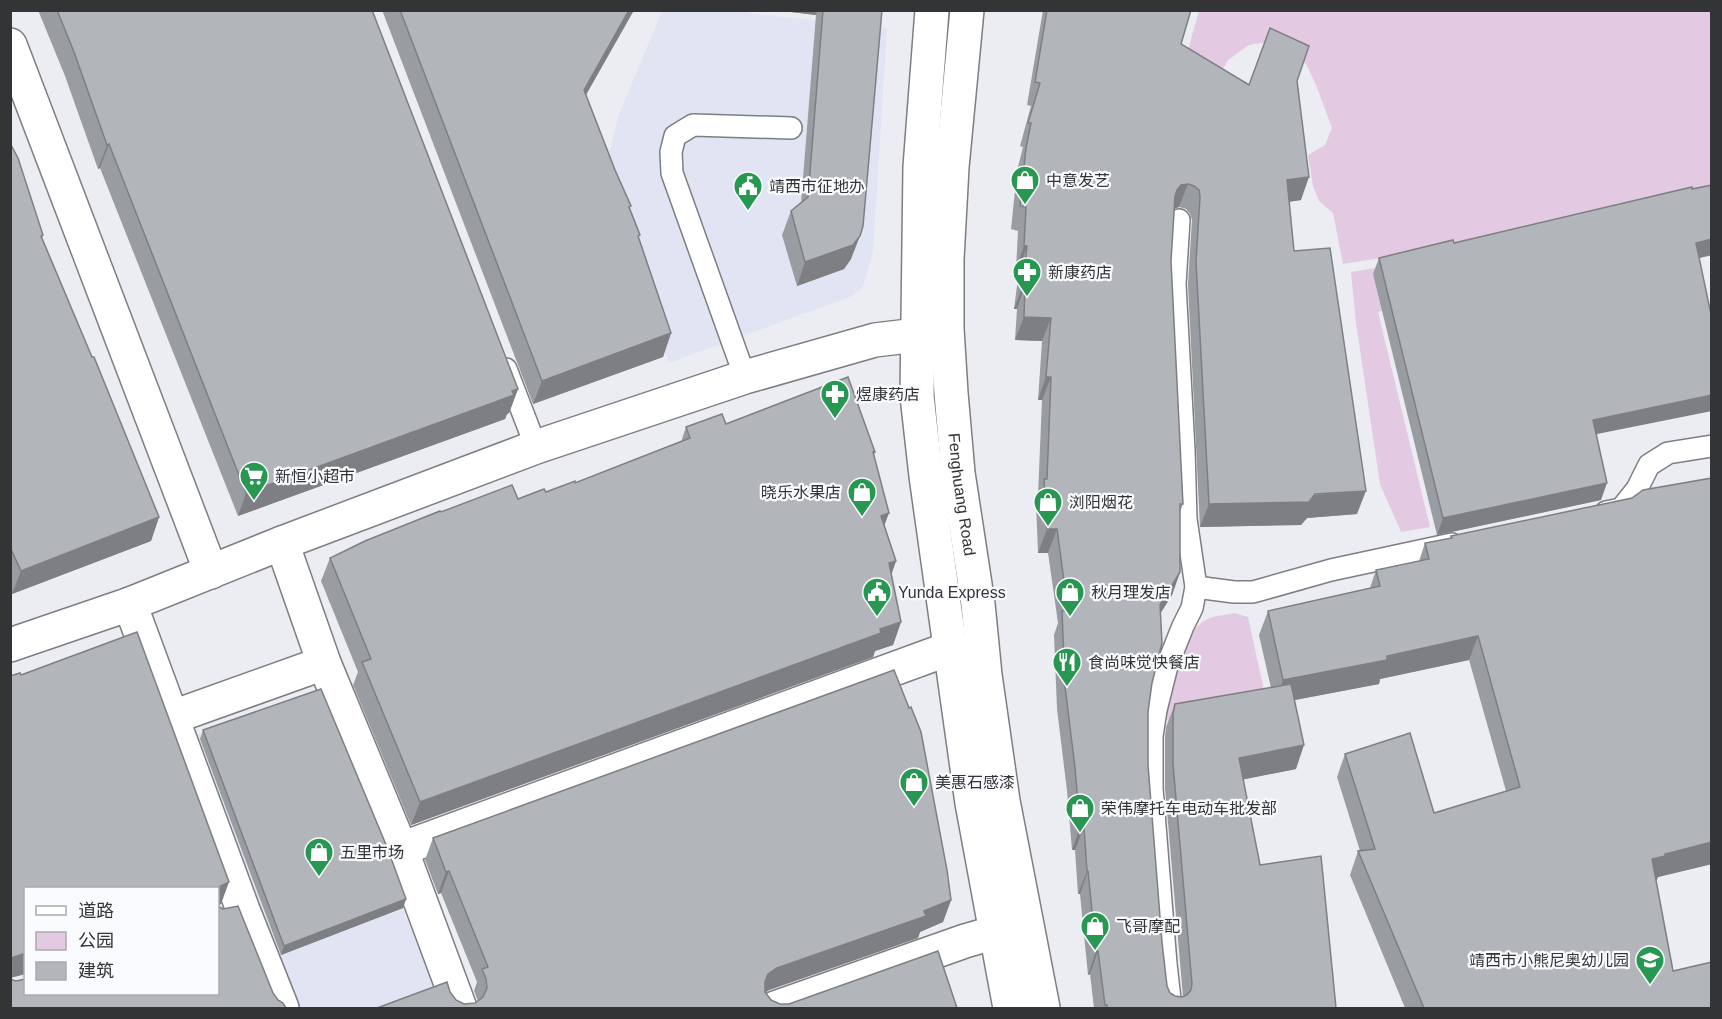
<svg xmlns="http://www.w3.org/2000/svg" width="1722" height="1019" viewBox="0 0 1722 1019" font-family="Arial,'Noto Sans SC',sans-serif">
<rect width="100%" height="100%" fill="#ecedf3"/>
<!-- built -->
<g fill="#e1e4f2">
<path d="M662,11H749V13L887,28L873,252L863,287L850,297L669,363L606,169L618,117Z"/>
<path d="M309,693L323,700L441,1008H297L194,738L198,734Z"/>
</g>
<!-- green -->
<g fill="#e3cae2">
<path d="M1199,11H1711V193L1450,247L1343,264L1333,213L1319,201L1313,186L1308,155L1325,145L1332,128L1316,85L1306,64L1285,49L1268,42L1249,45L1228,60L1217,79L1186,57Z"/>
<path d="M1375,268L1384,310L1378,312L1430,527L1401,532L1380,484L1356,323L1351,272Z"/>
<path d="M1234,613L1248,617L1267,704L1160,721C1168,692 1179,630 1210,618C1217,615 1226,615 1234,613Z"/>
</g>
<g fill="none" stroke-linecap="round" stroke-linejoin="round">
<!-- service casing -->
<g stroke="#7d7e83" stroke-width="24">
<g id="service">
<path d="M506,369L536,447"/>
<path d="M745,377L672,173L671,152L675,136L693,125L791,128"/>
<path d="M1606,512L1621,509L1637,489L1649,465L1668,453L1712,446"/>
<path d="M1196,587L1234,592H1253L1331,570L1452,544"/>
<path d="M1171,1008L1166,964L1152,788V736L1156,710L1167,666L1183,626L1192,608L1196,587L1186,519L1184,450L1175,284L1179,220"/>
</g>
</g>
<!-- minor casing -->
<g stroke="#7d7e83" stroke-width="36">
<g id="minor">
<path d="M10,45L211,572"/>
<path d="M282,543L324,663L401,849L460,1008"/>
<path d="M130,604L243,910L282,1008"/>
<path d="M10,645L130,604L282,543L536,447L745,377L875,340L917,335"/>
<path d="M173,717L324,663"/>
<path d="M401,849L951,648"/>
<path d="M775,1008L965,941L996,932"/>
</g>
</g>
<!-- secondary casing -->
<g stroke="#7d7e83" stroke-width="36">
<g id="secondary">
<path d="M932,10L920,167L917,396L926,476L972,803L1010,1008"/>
<path id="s1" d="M967,10L952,167L947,259V329L951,393L958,473L978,604L985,675L1003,801L1043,1008"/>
</g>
</g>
<!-- service -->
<use href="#service" stroke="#fff" stroke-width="21"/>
<!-- minor -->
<use href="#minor" stroke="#fff" stroke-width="33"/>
<!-- secondary -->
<use href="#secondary" stroke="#fff" stroke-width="33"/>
</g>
<!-- wall -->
<g fill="#999da1">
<path d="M38,10H372L518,389L509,413L507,414L505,419L238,516L100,168L98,169L65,76Z"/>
<path d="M382,10H634L586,95L630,209L639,239L671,333L663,357L533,404Z"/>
<path d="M774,10H882L851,259L844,269L797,286L782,235L791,211L801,203L816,15Z"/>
<path d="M1043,10H1191L1181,44L1249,84L1297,81L1301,200L1289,202L1294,251L1357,514L1307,518L1301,525L1200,527L1188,284L1192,220L1190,214L1186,209L1179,207L1174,209L1171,261L1183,504L1180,512V572L1172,595L1160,614L1152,683L1148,712V765L1162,942L1167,986L1170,993L1175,996L1183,997L1165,788V737L1166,727L1175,704L1271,688L1259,635L1268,611L1370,588L1376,570L1419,561L1425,543L1450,538L1451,536L1632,498L1712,478V864L1658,877L1656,880L1673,971L1712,1008H1405L1350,875L1358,851H1360L1337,777L1345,754L1434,813L1506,791L1469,660L1380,679L1379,684L1294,700L1296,769L1243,779L1260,865L1336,1008H1094L1090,974L1088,975L1080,894H1078L1075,850H1072L1067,791L1057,709L1054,635L1058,623L1048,553H1038L1036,503L1038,495L1042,400H1038L1042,341L1015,340L1017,309H1014L1019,270L1016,269L1018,231L1011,229L1017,171L1023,147L1020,146L1031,106L1027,105Z"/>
<path d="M10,143L43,235L42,238L159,517L151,541L12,594L10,590Z"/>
<path d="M1712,185V255L1699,258L1597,435L1601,500L1437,535L1373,274L1379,258L1454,243Z"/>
<path d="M726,424L875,452L874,455L884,525L896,561L891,575L901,622L893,645L875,651L873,657L411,825L353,685L358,672L321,581L330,558L441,512L518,499L546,492L575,483L681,442L686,427Z"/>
<path d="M203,730L406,899L403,908L281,955L200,739Z"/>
<path d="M433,838L951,900L943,922L920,932L918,938L769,990L766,992L771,1000L780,1004L377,1008L450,992L456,1000L464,1004L475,1003L478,1001L474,991L477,982L441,893L438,894L425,860Z"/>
</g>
<!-- shaded-wall -->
<g fill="#7d7f83">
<path d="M629,10H634L575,114L584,90Z"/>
<path d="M774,10H817L816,15Z"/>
<path d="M109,144L100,168L98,169L107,145Z"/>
<path d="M1309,177L1301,200L1278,203L1287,180Z"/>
<path d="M1188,184L1179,207L1173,209L1168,213L1177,190L1181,185Z"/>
<path d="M860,236L851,259L844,269L797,286L805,262Z"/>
<path d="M1712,239V255L1690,260L1696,243Z"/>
<path d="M1024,246H1027L1019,270L1016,269Z"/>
<path d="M1023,285H1025L1017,309H1014Z"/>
<path d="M1024,317L1051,318L1042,341L1015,340Z"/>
<path d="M671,333L663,357L533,404L542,381Z"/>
<path d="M1046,377H1051L1042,400H1038Z"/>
<path d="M518,389L509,413L507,414L505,419L238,516L246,493Z"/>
<path d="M1712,395V411L1587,436L1593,420Z"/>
<path d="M1607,483L1601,500L1437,535L1443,518Z"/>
<path d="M1366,491L1357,514L1307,518L1301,525L1200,527L1209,504Z"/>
<path d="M889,513L880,537L881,516Z"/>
<path d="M159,517L151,541L12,594L21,571Z"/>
<path d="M1047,529H1057L1048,553H1038Z"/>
<path d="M896,561L888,584L889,563Z"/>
<path d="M1180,572L1172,595L1151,628L1160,605Z"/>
<path d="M901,622L893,645L875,651L873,657L411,825L420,802Z"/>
<path d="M1478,636L1469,660L1380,679L1379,684L1274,704L1283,680Z"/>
<path d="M1304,745L1296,769L1231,782L1239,758Z"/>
<path d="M1080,827H1084L1075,850H1072Z"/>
<path d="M1712,842V864L1658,877L1657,880L1644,883L1652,859L1665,854Z"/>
<path d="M449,871L441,893L438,894L446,872Z"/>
<path d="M1087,871H1088L1080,894H1078Z"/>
<path d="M229,882L221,904L218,906V888Z"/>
<path d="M406,899L403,908L281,955L284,946Z"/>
<path d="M951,900L943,922L920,932L918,938L769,990L760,996L765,982L768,974L777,968Z"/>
<path d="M1096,951H1098L1090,974L1088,975Z"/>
<path d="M26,953V974L10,978V959L14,957Z"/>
</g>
<!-- building -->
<g fill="#b2b6bb" stroke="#7d7f83" stroke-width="1.5">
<path d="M57,10H372L518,389L512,391L514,395L246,493L109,144L107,145L74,52Z"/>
<path d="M400,10H629L584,90L615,170L631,206L629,207L640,235L638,236L671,333L542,381Z"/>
<path d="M823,10H882L863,226L860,236L853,245L805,262L791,211L808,197Z"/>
<path d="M1047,10H1191L1181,44L1249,85L1270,28L1309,46L1297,81L1309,177L1287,180L1294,251L1330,248L1366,491L1315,494L1309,502L1209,504L1196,261L1200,197L1199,190L1194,186L1188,184L1181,185L1177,190L1175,196L1171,261L1183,504H1180V572L1160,605L1162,643L1152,683L1148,712V765L1162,942L1167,986L1170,993L1175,996L1182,997L1187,995L1191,990L1192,984L1173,764V714L1175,704L1291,684L1304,745L1239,758L1260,865L1321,856L1336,1008H1107V1005H1105L1098,951H1096L1088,871H1087L1084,827H1080L1075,768L1065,686L1062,611H1068L1057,529H1047L1044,479H1047L1051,377H1046L1051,318L1024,317L1025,285H1023L1027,246H1024L1026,207L1020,206L1026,148L1031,123H1028L1040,83L1035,82Z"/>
<path d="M10,143L18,158L43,235L41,236L92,357H94L159,517L21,571L10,547Z"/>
<path d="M1712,185V239L1696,243L1712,319V395L1593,420L1607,483L1443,518L1379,258L1453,240L1454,243L1692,187V189Z"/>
<path d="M848,377L875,452H873L889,513L881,516L896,561L889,563L901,622L880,629L881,633L420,802L362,662L371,659L330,558L365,541L440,511L441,512L512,485L518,499L544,489L546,492L575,481V483L690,438L686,427L722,414L726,424Z"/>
<path d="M1712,478V842L1665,854V856L1652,859L1673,971L1712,962V1008H1424L1358,851L1375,849L1345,754L1410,733L1434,813L1520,787L1478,636L1387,656V660L1283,680L1268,611L1380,586L1376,570L1429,559L1425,543L1452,538L1451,536L1632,498L1643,490Z"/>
<path d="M137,632L229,882L217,888H26V953L14,957L10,959V676L20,673L21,675Z"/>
<path d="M894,670L909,708L911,707L921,732L947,870L951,900L924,911L926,916L777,968L768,974L765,982V992L771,1000L780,1004H789L938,951L957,1008H377L447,982L450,992L456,1000L464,1004L475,1003L483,997L487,988L486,979L482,969L488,967L449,871L446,872L433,838Z"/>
<path d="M321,689L387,847L406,899L284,946L203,730Z"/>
<path d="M218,906L223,909L238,906L273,993L278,1000L283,1003L286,1008H10V979L16,981L26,979V993H218Z"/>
</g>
<!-- icons -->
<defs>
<g id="shop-pin" transform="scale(1.5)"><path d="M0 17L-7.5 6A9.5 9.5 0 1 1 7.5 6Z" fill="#289751" stroke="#fafbfe"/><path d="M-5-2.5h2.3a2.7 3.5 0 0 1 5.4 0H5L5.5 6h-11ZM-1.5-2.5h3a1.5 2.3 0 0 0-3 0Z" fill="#fff"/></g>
<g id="civic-pin" transform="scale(1.5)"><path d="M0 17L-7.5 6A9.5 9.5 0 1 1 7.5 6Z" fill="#289751" stroke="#fafbfe"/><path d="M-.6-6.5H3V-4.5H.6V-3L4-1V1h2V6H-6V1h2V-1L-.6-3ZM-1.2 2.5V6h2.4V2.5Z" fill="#fff"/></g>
<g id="pharmacy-pin" transform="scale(1.5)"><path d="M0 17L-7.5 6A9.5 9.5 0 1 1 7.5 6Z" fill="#289751" stroke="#fafbfe"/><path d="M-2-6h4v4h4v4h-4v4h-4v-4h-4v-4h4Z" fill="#fff"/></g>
<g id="supermarket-pin" transform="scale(1.5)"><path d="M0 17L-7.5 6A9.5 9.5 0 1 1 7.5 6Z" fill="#289751" stroke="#fafbfe"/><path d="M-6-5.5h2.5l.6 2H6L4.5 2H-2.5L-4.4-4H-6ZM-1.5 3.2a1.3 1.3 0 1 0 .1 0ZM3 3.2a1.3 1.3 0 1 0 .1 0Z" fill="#fff"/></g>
<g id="restaurant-pin" transform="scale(1.5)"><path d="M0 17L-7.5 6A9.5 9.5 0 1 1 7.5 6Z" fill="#289751" stroke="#fafbfe"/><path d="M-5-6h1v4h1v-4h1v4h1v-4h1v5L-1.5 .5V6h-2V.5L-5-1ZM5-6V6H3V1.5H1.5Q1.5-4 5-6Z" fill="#fff"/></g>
<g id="school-pin" transform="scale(1.5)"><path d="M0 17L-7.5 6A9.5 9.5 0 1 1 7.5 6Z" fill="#289751" stroke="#fafbfe"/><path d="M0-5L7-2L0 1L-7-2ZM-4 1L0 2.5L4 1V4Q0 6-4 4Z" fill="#fff"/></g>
</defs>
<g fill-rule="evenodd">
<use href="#shop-pin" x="1025" y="180"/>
<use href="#civic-pin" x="748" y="186"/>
<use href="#pharmacy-pin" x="1027" y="272"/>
<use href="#pharmacy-pin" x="835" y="394"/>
<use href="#supermarket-pin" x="254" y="476"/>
<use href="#shop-pin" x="862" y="492"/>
<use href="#shop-pin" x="1048" y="502"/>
<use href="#civic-pin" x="877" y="592"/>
<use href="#shop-pin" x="1070" y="592"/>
<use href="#restaurant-pin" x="1067" y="662"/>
<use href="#shop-pin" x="914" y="782"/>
<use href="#shop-pin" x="1080" y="808"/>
<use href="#shop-pin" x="319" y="852"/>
<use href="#shop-pin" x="1095" y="926"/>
<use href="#school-pin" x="1650" y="960"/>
</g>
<g text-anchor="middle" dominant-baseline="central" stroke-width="4.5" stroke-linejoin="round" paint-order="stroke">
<!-- poi labels -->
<g font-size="16" fill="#333436" stroke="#fafbfe" text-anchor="start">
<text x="1046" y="180">中意发艺</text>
<text x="769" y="186">靖西市征地办</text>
<text x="1048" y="272">新康药店</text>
<text x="856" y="394">煜康药店</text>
<text x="275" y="476">新恒小超市</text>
<text x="841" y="492" text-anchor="end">晓乐水果店</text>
<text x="1069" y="502">浏阳烟花</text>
<text x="898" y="592">Yunda Express</text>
<text x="1091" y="592">秋月理发店</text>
<text x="1088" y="662">食尚味觉快餐店</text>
<text x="935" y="782">美惠石感漆</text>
<text x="1101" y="808">荣伟摩托车电动车批发部</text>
<text x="340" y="852">五里市场</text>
<text x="1116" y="926">飞哥摩配</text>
<text x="1629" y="960" text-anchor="end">靖西市小熊尼奥幼儿园</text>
</g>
<!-- street labels -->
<g font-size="16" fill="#333436" stroke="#fafbfe">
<text stroke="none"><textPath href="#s1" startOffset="486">Fenghuang Road</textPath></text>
</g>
</g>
<!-- border -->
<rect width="1722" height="1019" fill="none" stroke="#333436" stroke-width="24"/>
<!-- legend -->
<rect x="24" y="887" width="195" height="108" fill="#fafbfe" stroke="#aaabae" stroke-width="1.5"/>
<rect x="36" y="906" width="30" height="9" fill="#ffffff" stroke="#aaabae" stroke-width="1.5"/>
<text x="78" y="917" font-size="18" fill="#333436">道路</text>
<rect x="36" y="932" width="30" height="18" fill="#e3cae2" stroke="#aaabae" stroke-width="1.5"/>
<text x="78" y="947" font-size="18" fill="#333436">公园</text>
<rect x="36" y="962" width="30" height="18" fill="#b2b6bb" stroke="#aaabae" stroke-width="1.5"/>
<text x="78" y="977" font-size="18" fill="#333436">建筑</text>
</svg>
